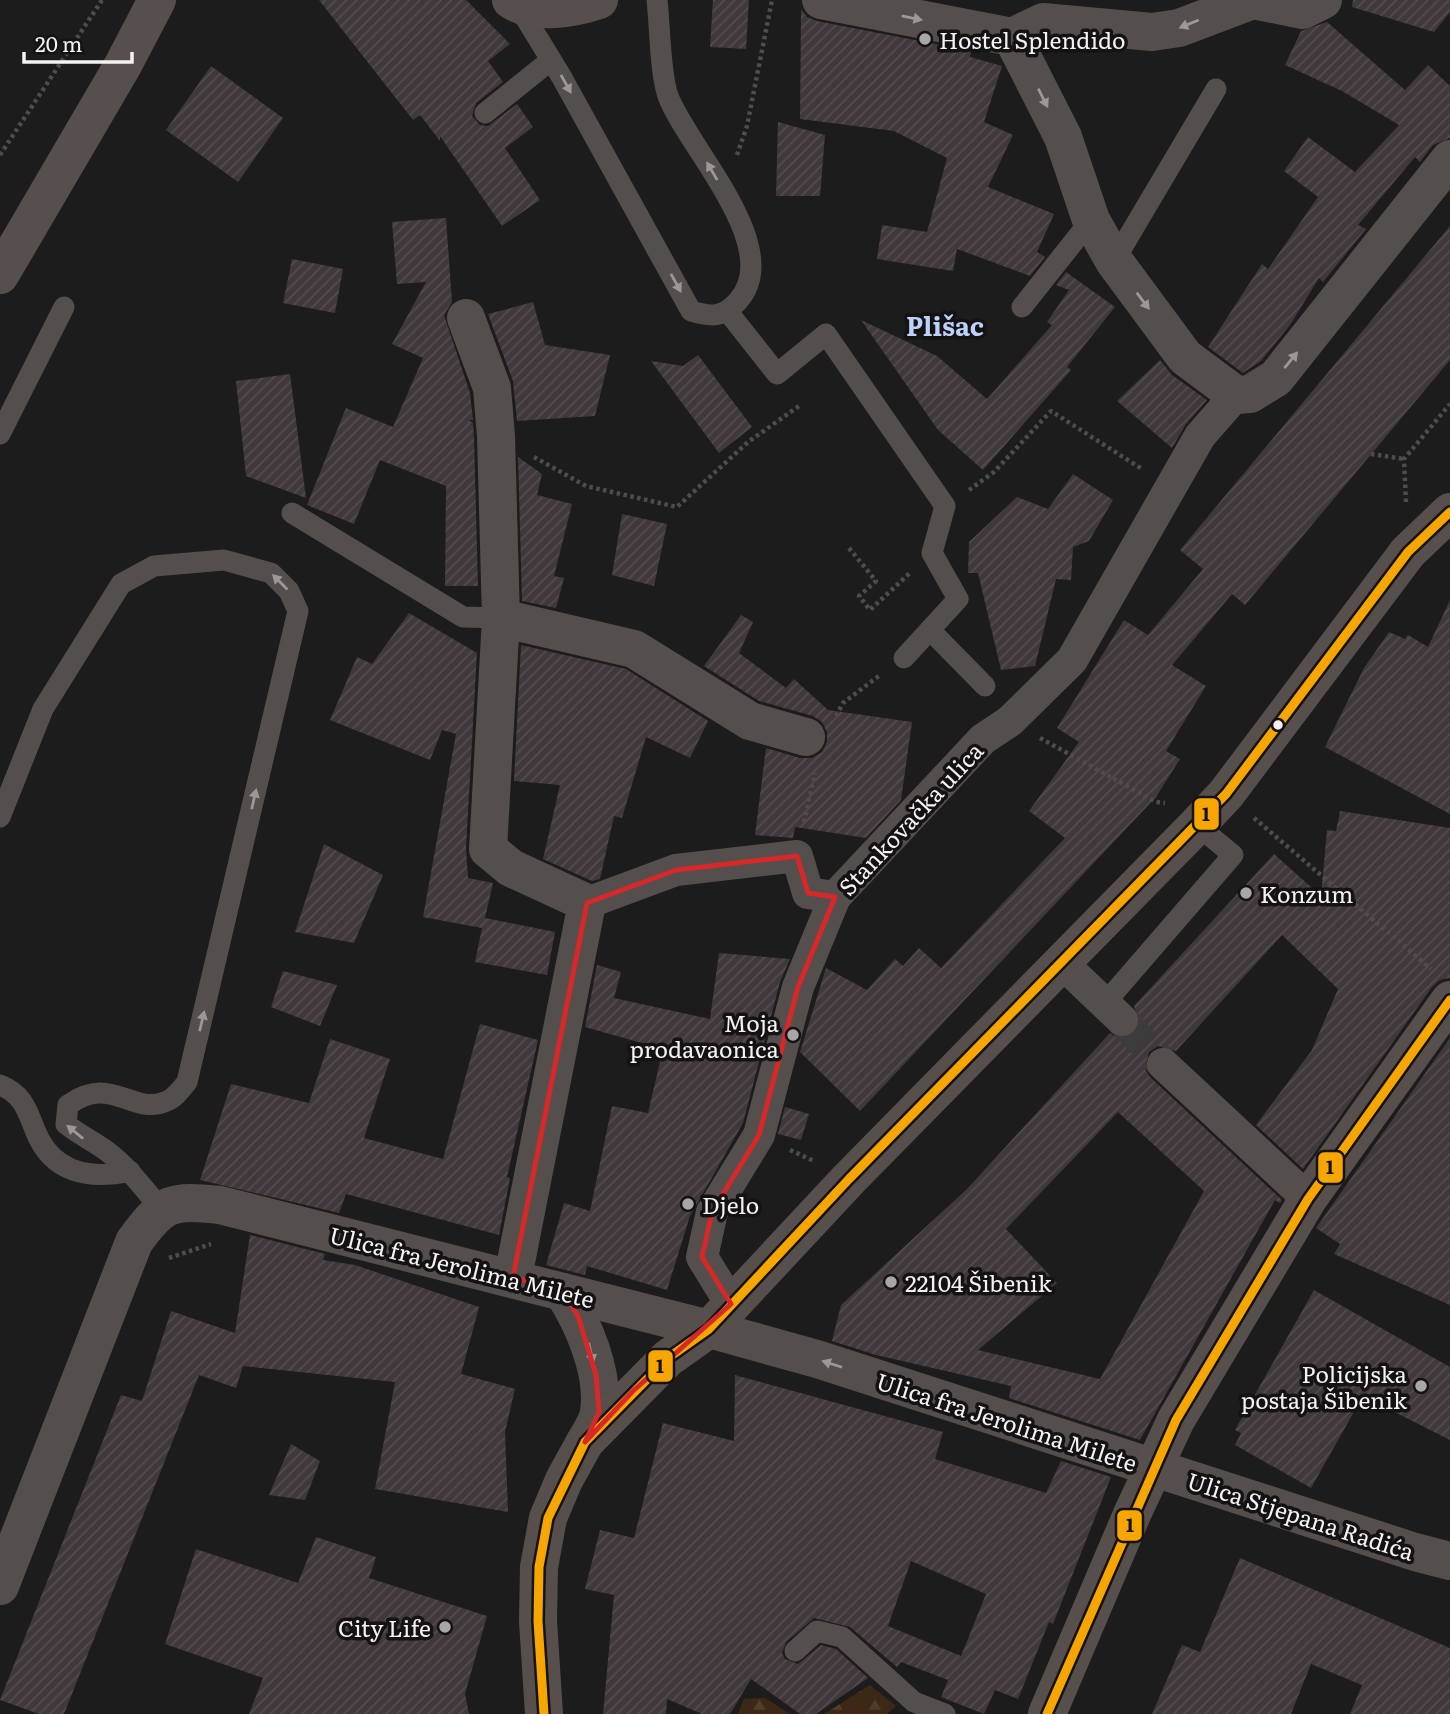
<svg xmlns="http://www.w3.org/2000/svg" width="1450" height="1714" viewBox="0 0 1450 1714" font-family="Literata,serif">
<defs>
<pattern id="forest-firs" width="22" height="20" patternUnits="userSpaceOnUse" patternTransform="scale(1.75)"><rect width="22" height="20" fill="#3d2815"/><path d="M5 1l3.5 6h-7zM16 11l3.5 6h-7z" fill="#503d2c"/></pattern>
<pattern id="building-hatch" width="6" height="6" patternUnits="userSpaceOnUse" patternTransform="scale(1.75)"><rect width="6" height="6" fill="#40383b"/><path d="M-1 1l2-2M0 6l6-6M5 7l2-2" fill="none" stroke="#534c4e"/></pattern>
</defs>
<rect width="100%" height="100%" fill="#1c1c1c"/>
<!-- forest -->
<g fill="url(#forest-firs)">
<path d="M870,1685L896,1706L887,1714H824Z"/>
<path d="M765,1698L790,1714H738L744,1699Z"/>
</g>
<!-- building -->
<g fill="url(#building-hatch)" fill-rule="evenodd">
<path d="M319,0H466L510,44L488,61L503,82L476,103L472,116L480,125L488,126L517,104L533,127L505,148L540,200L502,226L440,136V141L420,115L413,120Z"/>
<path d="M713,0H749L746,49L710,47Z"/>
<path d="M1353,0H1450V12L1434,32L1352,7Z"/>
<path d="M801,9L807,17L817,21L971,51L970,57L1002,66L984,122L1013,135L988,187L1054,214L1037,252L1045,257L1030,276L957,249L953,271L877,259L882,225L927,232L947,158L894,131L800,119Z"/>
<path d="M1327,22L1405,90L1428,65L1450,86V138L1433,145L1420,162L1415,157L1358,225L1366,229L1323,282L1319,278L1290,325L1261,361L1243,373L1208,347L1262,264L1268,269L1318,197L1284,171L1308,137L1355,172L1399,125L1342,91L1285,65L1301,31Z"/>
<path d="M211,66L283,118L238,182L166,130Z"/>
<path d="M778,122L825,135L820,196H776Z"/>
<path d="M446,218L452,302L444,315L470,393L473,420H469L473,423L474,437L478,586H445L446,486L380,460L354,524L307,505L346,408L393,427L423,358L392,344L426,282L397,284L392,222Z"/>
<path d="M1450,226V360L1245,605L1232,594L1172,665L1206,686L1166,751L1180,759L1156,797L860,1111L800,1052L826,968L867,990L895,959L903,966L919,948L941,968L1065,838L1029,811L1079,742L1057,728L1124,620L1148,635L1203,569L1180,550Z"/>
<path d="M292,259L343,269L335,313L283,303Z"/>
<path d="M1066,272L1115,307L1067,367L1071,370L983,470L938,430L861,320L937,356L987,399L1052,325L1047,322L1069,290L1056,285Z"/>
<path d="M533,302L545,345L610,355L595,416L517,421L513,381L488,314Z"/>
<path d="M698,355L752,427L719,453L651,361L683,366Z"/>
<path d="M1160,360L1172,375L1207,400L1186,424L1172,448L1117,401Z"/>
<path d="M290,374L306,498L246,476L236,381Z"/>
<path d="M518,457L542,474L537,495L572,504L554,576L564,578L556,608L522,601Z"/>
<path d="M1073,474L1113,500L1089,541L1073,547L1071,580L1056,579L1035,666L1001,670L978,573H968L969,542L1017,497L1048,509Z"/>
<path d="M622,514L667,524L654,586L612,575Z"/>
<path d="M1450,600V814L1325,747L1364,668L1389,632L1405,639L1408,635L1428,647Z"/>
<path d="M409,613L477,653L466,848L468,878L493,883L485,918L555,932L547,975L475,962L482,928L423,917L456,734L442,730L430,760L330,720L357,657L372,664Z"/>
<path d="M741,615L753,622L739,653L786,688L794,679L828,710L912,722L901,800L866,838L795,827L793,838L755,835L766,748L800,758H812L822,752L827,742V732L822,722L813,716L759,701L704,666Z"/>
<path d="M521,645L626,669L708,721L690,758L646,737L622,818L614,816L600,879L592,881L543,859L560,785L514,781Z"/>
<path d="M1340,811L1450,828V978L1440,980L1432,987L1303,1169L1256,1125L1312,1050L1338,989L1282,935L1176,1051L1158,1046L1149,1052L1145,1069L1150,1077L1282,1200L1280,1203L1275,1200L1140,1440L1009,1398L1011,1386L876,1355L832,1341L841,1305L967,1189L1110,1033L1118,1038L1135,1033L1140,1024L1134,1006L1274,854L1321,896L1327,830L1336,831ZM1118,1112L1204,1191L1100,1379L978,1350L1057,1283L1006,1229Z"/>
<path d="M324,844L383,875L354,943L295,932Z"/>
<path d="M719,953L790,959L780,982L743,1123L690,1216L667,1290L587,1266L585,1275L546,1265L564,1203L590,1211L612,1106L648,1113L663,1049L585,1027L597,965L621,972L614,998L710,1019Z"/>
<path d="M283,971L337,985L320,1026L271,1007Z"/>
<path d="M480,1024L538,1040L507,1177L510,1178L499,1235L346,1194L339,1213L200,1180L231,1084L309,1103L330,1039L390,1059L364,1138L443,1159Z"/>
<path d="M1450,1038V1305L1334,1254L1340,1244L1316,1228Z"/>
<path d="M785,1107L809,1114L801,1140L778,1134Z"/>
<path d="M250,1235L325,1254L323,1260L355,1265L479,1307L461,1374L515,1389L505,1432L508,1512L375,1489L395,1382L243,1366L236,1388L199,1375L64,1714H39L0,1700L121,1395L142,1401L171,1311L235,1333Z"/>
<path d="M1314,1290L1450,1367V1440L1363,1396L1311,1488L1235,1445L1241,1433L1235,1430Z"/>
<path d="M735,1375L943,1432L935,1459L1046,1493L1061,1461L1111,1477L1053,1624L1049,1622L1018,1699L995,1690L984,1714L941,1697L948,1680L901,1662L897,1667L850,1627L814,1618L786,1642L782,1653L785,1659L798,1664L821,1645L836,1649L868,1678L816,1714H800L751,1679L730,1714H702L667,1699L666,1714H603L614,1595L585,1589L600,1530L634,1538L663,1423L734,1441ZM911,1561L986,1594L961,1656L888,1626Z"/>
<path d="M291,1444L320,1461L305,1500L269,1495Z"/>
<path d="M316,1537L376,1557L369,1578L487,1616L465,1694L469,1714H249L263,1678L165,1644L196,1549L298,1583Z"/>
<path d="M1240,1558L1450,1648V1714H1350L1362,1685L1311,1664L1291,1714H1152L1182,1645L1200,1652Z"/>
</g>
<g fill="none" stroke-linecap="round" stroke-linejoin="round">
<!-- pedestrian-tunnel -->
<path stroke="#3c3c3c" stroke-width="32" stroke-dasharray="32 16" stroke-linecap="butt" d="M1122,1020L1163,1064"/>
<!-- path -->
<g stroke="#504c4b" stroke-width="4.5" stroke-dasharray="3.5 3.5" stroke-linecap="butt">
<path d="M0,155L102,0"/>
<path d="M737,155L747,126L772,0"/>
<path d="M1371,454L1404,459"/>
<path d="M534,457L586,486L677,507L748,442L799,406"/>
<path d="M969,490L994,472L1051,411L1142,469"/>
<path d="M1406,502L1404,459L1450,404"/>
<path d="M849,548L876,581L859,596L870,610L911,572"/>
<path d="M836,716L843,703L880,675"/>
<path d="M1040,738L1156,802L1165,803"/>
<path d="M1254,818L1431,969"/>
<path d="M804,822L815,773"/>
<path d="M790,1150L814,1161"/>
<path d="M169,1258L211,1244"/>
</g>
<!-- service -->
<g stroke="#544f4c" stroke-width="21">
<path d="M517,4L561,76L691,311C711,317 723,318 738,301C786,248 687,147 668,96C660,73 660,26 657,0"/>
<path d="M485,113L551,60"/>
<path d="M1114,261L1216,89"/>
<path d="M1022,307L1091,220"/>
<path d="M728,312L777,374L826,334L945,506L932,553L958,599L904,658"/>
<path d="M0,434L64,307"/>
<path d="M292,513L463,617L501,618"/>
<path d="M930,630L985,686"/>
<path d="M0,817L43,709L121,584L154,566L224,560L271,573L289,591L298,611L187,1082C182,1088 175,1098 167,1101C132,1117 112,1073 68,1105L66,1124C79,1135 94,1141 108,1152C129,1168 145,1190 162,1210"/>
<path d="M1105,1003L1233,855L1197,825"/>
<path d="M0,1085C23,1094 27,1110 35,1130C52,1174 90,1180 130,1171"/>
<path d="M795,1651L817,1631L842,1637L914,1702L945,1714"/>
</g>
<!-- pedestrian -->
<g stroke="#544f4c" stroke-width="32">
<path d="M587,903L676,870L797,856L808,893L835,897"/>
<path d="M1062,963L1122,1020"/>
<path d="M1163,1064L1308,1199"/>
<path d="M731,1304L702,1257L712,1212L759,1135L798,987L835,897L983,739L1010,721L1072,660L1200,436L1236,395"/>
</g>
<!-- minor -->
<g stroke="#544f4c" stroke-width="38">
<path d="M821,0L1012,37L1043,22L1152,32L1179,28L1253,0L1303,10L1323,0"/>
<path d="M1012,37L1063,137L1091,220L1114,261L1185,357L1236,395L1250,394L1276,378L1450,159"/>
<path d="M466,318L492,388L496,436L501,618L488,849L511,868L587,903L513,1277"/>
<path d="M501,618L634,649L750,721L806,737"/>
<path d="M563,1292C583,1323 605,1373 599,1412C598,1421 590,1433 585,1442"/>
<path d="M0,1586L134,1242C163,1201 172,1200 220,1205L709,1329"/>
</g>
<!-- tertiary -->
<path stroke="#544f4c" stroke-width="38" d="M709,1329L817,1359L1415,1552L1450,1561"/>
<!-- secondary -->
<g stroke="#574f4c" stroke-width="38">
<path d="M511,0C533,16 576,8 599,0"/>
<path d="M0,275L123,65L157,0"/>
<path d="M544,1714L538,1621L539,1567L548,1518L564,1480L585,1442L668,1358L709,1329L849,1179L1197,825L1226,794L1408,552L1450,512"/>
<path d="M1047,1714L1133,1512L1176,1420L1308,1199L1450,1000"/>
</g>
<!-- bus-1 casing -->
<g stroke="#141212" stroke-width="14">
<g id="bus-1">
<path d="M544,1714L538,1621L539,1567L548,1518L585,1442L668,1358L709,1329L849,1179L1226,794L1408,552L1450,512"/>
<path d="M1047,1714L1176,1420L1308,1199L1450,1000"/>
</g>
</g>
<!-- bus-1 -->
<use href="#bus-1" stroke="#f7a600" stroke-width="9"/>
</g>
<!-- one-way arrows -->
<defs><path id="oneway-solid" d="M-6-.8H1V-3.2L6.5 0L1 3.2V.8H-6Z" transform="scale(1.75)"/></defs>
<g fill="#9c9897">
<use href="#oneway-solid" transform="translate(912 18) rotate(11)"/>
<use href="#oneway-solid" transform="translate(1189 24) rotate(158)"/>
<use href="#oneway-solid" transform="translate(566 84) rotate(61)"/>
<use href="#oneway-solid" transform="translate(1043 98) rotate(63)"/>
<use href="#oneway-solid" transform="translate(712 171) rotate(-120)"/>
<use href="#oneway-solid" transform="translate(676 283) rotate(61)"/>
<use href="#oneway-solid" transform="translate(1143 301) rotate(53)"/>
<use href="#oneway-solid" transform="translate(1291 360) rotate(-51)"/>
<use href="#oneway-solid" transform="translate(280 582) rotate(-135)"/>
<use href="#oneway-solid" transform="translate(254 799) rotate(-77)"/>
<use href="#oneway-solid" transform="translate(202 1021) rotate(-77)"/>
<use href="#oneway-solid" transform="translate(75 1132) rotate(-141)"/>
<use href="#oneway-solid" transform="translate(591 1353) rotate(77)"/>
<use href="#oneway-solid" transform="translate(832 1364) rotate(-162)"/>
</g>
<!-- marked area -->
<path fill="none" stroke="#d62828" stroke-width="5" stroke-linejoin="round" d="M797,856L808,893L835,897L798,987L759,1135L712,1212L702,1257L731,1304L633,1391L585,1442L599,1412L596,1375L578,1316L563,1292L513,1277L587,903L676,870Z"/>
<!-- markers -->
<g fill="#a8a7a7" stroke="#141212" stroke-width="2.5">
<circle cx="925" cy="39" r="7"/>
<circle cx="1246" cy="893" r="7"/>
<circle cx="793" cy="1035" r="7"/>
<circle cx="688" cy="1204" r="7"/>
<circle cx="891" cy="1282" r="7"/>
<circle cx="1421" cy="1386" r="7"/>
<circle cx="445" cy="1627" r="7"/>
</g>
<circle fill="#f4f2f2" stroke="#141212" stroke-width="2.5" cx="1278" cy="725" r="6"/>
<g text-anchor="middle" dominant-baseline="central" stroke-width="7" stroke-linejoin="round" paint-order="stroke">
<!-- poi labels -->
<g font-size="23" fill="#f4f2f2" stroke="#141212" text-anchor="start">
<text x="939" y="39">Hostel Splendido</text>
<text x="1260" y="893">Konzum</text>
<text x="779" y="1022" text-anchor="end">Moja<tspan x="779" dy="26">prodavaonica</tspan></text>
<text x="702" y="1204">Djelo</text>
<text x="905" y="1282">22104 Šibenik</text>
<text x="1407" y="1373" text-anchor="end">Policijska<tspan x="1407" dy="26">postaja Šibenik</tspan></text>
<text x="431" y="1627" text-anchor="end">City Life</text>
</g>
<!-- street labels -->
<g font-size="23" fill="#f4f2f2" stroke="#141212">
<text transform="translate(910 818) rotate(-47)">Stankovačka ulica</text>
<text transform="translate(462 1266) rotate(14)">Ulica fra Jerolima Milete</text>
<text transform="translate(1007 1421) rotate(18)">Ulica fra Jerolima Milete</text>
<text transform="translate(1301 1515) rotate(18)">Ulica Stjepana Radića</text>
</g>
<!-- quarter labels -->
<g font-size="26" font-weight="bold" fill="#bcd2fa" stroke="#141212">
<text x="945" y="324">Plišac</text>
</g>
</g>
<g stroke="#141212" stroke-width="2.5">
<rect x="1193" y="797" width="27" height="34" rx="7" fill="#f7a600"/>
<rect x="1317" y="1151" width="27" height="33" rx="7" fill="#f7a600"/>
<rect x="647" y="1349" width="27" height="34" rx="7" fill="#f7a600"/>
<rect x="1116" y="1509" width="27" height="33" rx="7" fill="#f7a600"/>
</g>
<g font-size="19" text-anchor="middle" font-weight="bold" fill="#111">
<text x="1206" y="821">1</text>
<text x="1330" y="1174">1</text>
<text x="660" y="1373">1</text>
<text x="1130" y="1532">1</text>
</g>
<!-- scale -->
<path d="M24 52v10h108v-10" fill="none" stroke="#f4f2f2" stroke-width="3.5"/>
<text x="35" y="52" font-size="21" fill="#f4f2f2" stroke="#141212" stroke-width="5" paint-order="stroke">20 m</text>
</svg>
